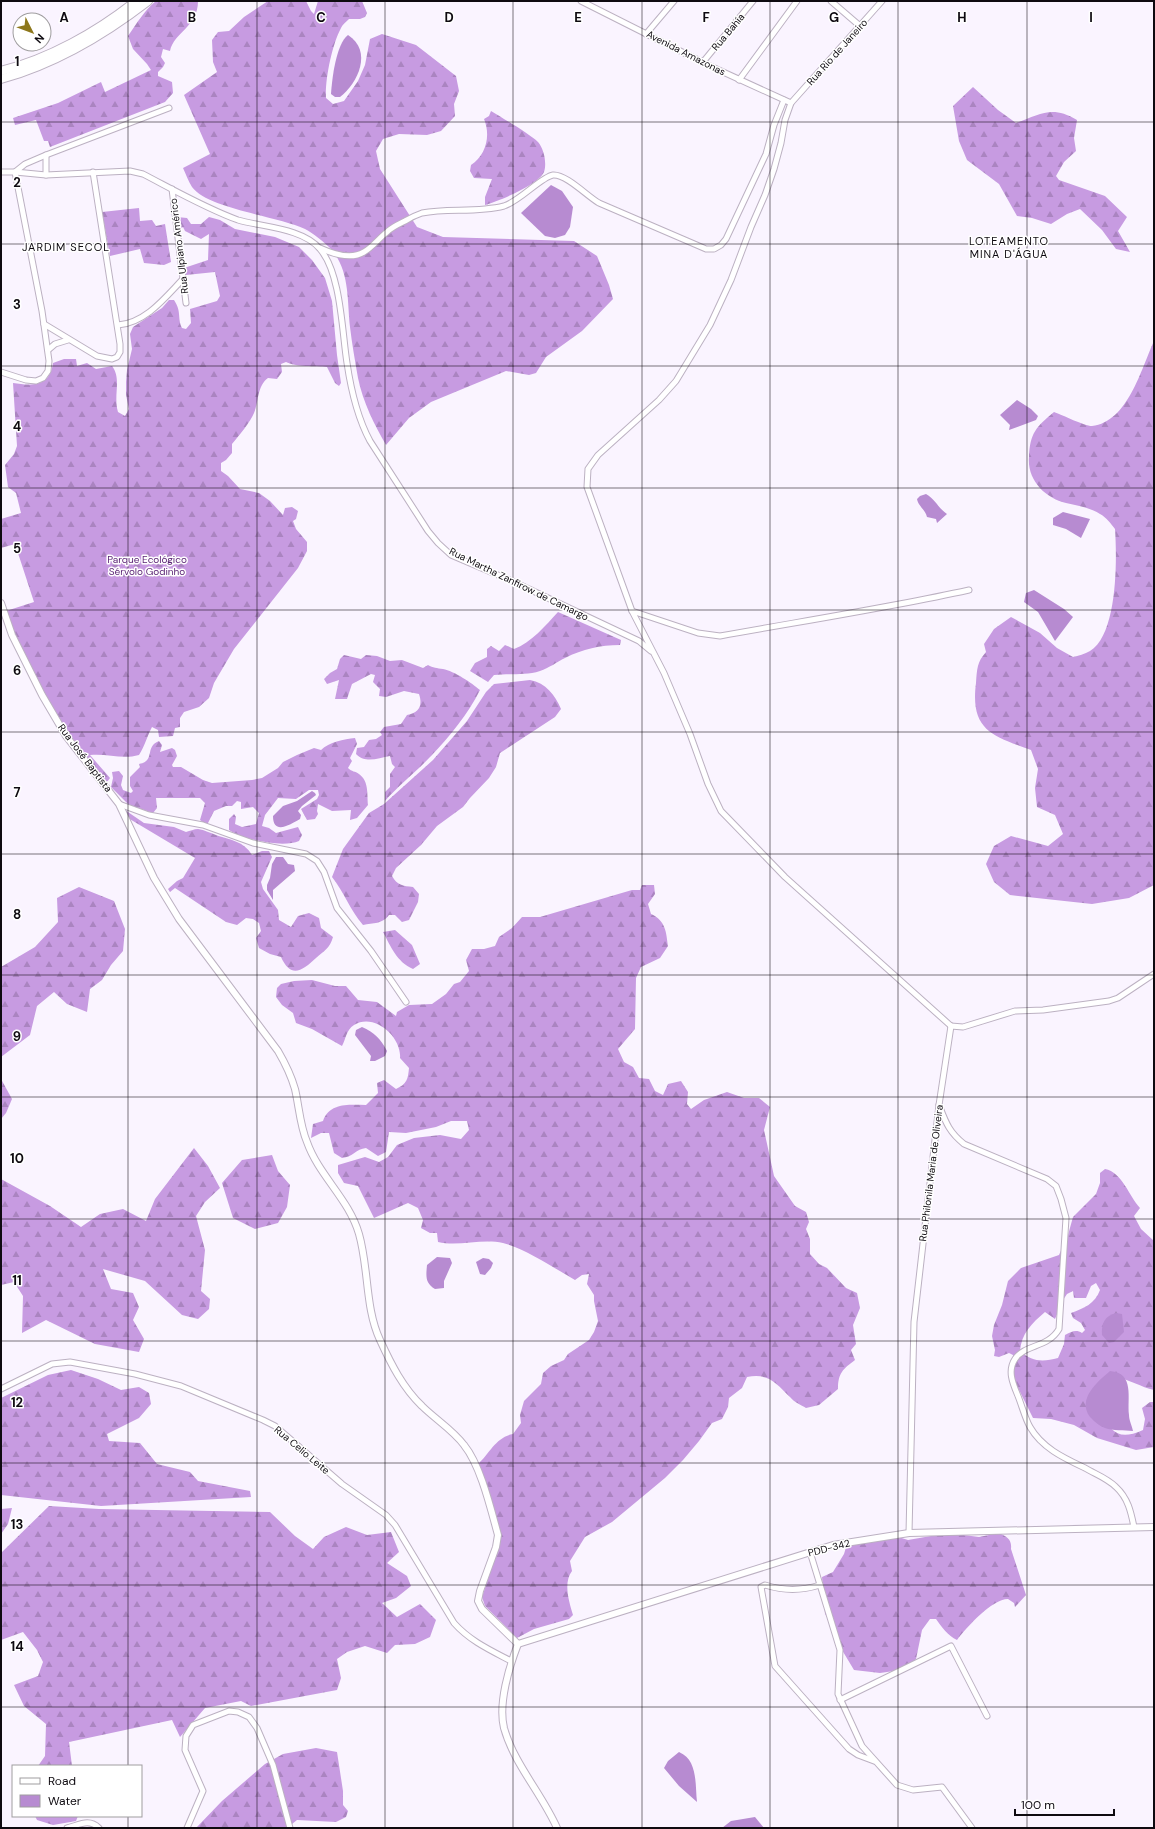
<svg xmlns="http://www.w3.org/2000/svg" width="1155" height="1829" viewBox="0 0 1155 1829" font-family="'DM Sans',sans-serif">
<defs>
<pattern id="forest-firs" width="22" height="20" patternUnits="userSpaceOnUse"><rect width="22" height="20" fill="#c79be1"/><path d="M5 1l3.5 6h-7zM16 11l3.5 6h-7z" fill="#aa84c0"/></pattern>
</defs>
<rect width="100%" height="100%" fill="#faf4ff"/>
<!-- forest -->
<g fill="url(#forest-firs)" fill-rule="evenodd">
<path d="M156,1H198C198,27 174,32 170,51L163,49L161,57L165,63L163,67L158,72V76L172,82L173,93L165,102L50,147L48,141H44L36,120L15,125L13,118L58,103L101,82L105,92L151,70L147,64L133,49L128,36C137,23 144,11 156,1Z"/>
<path d="M268,1H306L311,11L314,14L318,1H362L367,13L365,17L360,19H349C346,22 342,25 341,28C332,45 325,79 326,98L333,104L344,101L358,81L365,65L370,39L382,34L416,45L456,76L459,91L454,104L455,116L441,131L427,135L399,134L383,139L376,151L380,169L417,227L443,237L574,241L597,256L609,285L613,299L582,331L546,357L536,373L529,375L506,371L431,402L409,418L386,445C374,424 363,402 358,378C355,361 352,344 350,327C347,300 350,271 331,249C325,243 313,233 305,229C278,216 208,209 192,187C188,181 186,174 183,168L210,154L184,95L217,72L213,62L212,40L218,32L229,31L244,17Z"/>
<path d="M973,87L998,110L1016,123C1041,114 1052,105 1077,120L1074,138L1076,151L1064,162L1056,176L1059,180L1105,196L1127,217L1118,231L1130,252L1116,249L1102,230L1080,209L1067,214L1051,224L1032,218L1017,216L999,184L967,160L959,141L953,106Z"/>
<path d="M491,111C504,119 528,133 538,142C544,149 547,163 544,172C538,185 499,201 485,205V197L492,179L474,178L470,171L471,165C486,155 491,136 484,119L489,116Z"/>
<path d="M139,208L140,221L152,220L156,226L165,224L171,262L164,265L144,263L140,249L110,256L102,212Z"/>
<path d="M177,217L187,218L191,224H201L209,217L220,220L235,229L275,237L299,247L312,260L325,278L332,301L337,355L341,383L339,386L335,383L327,367C316,366 295,367 286,362L281,364L282,372L277,379L268,378C257,386 259,401 254,413C251,421 238,437 232,444V453L226,460L221,463V471L228,476L240,489L259,493L270,501L283,515L285,508L292,507L298,511L296,519L293,521L296,529L307,542V551L298,568L234,649L214,683L209,698L199,707L184,712L180,718V727L175,728L173,736L159,737L158,730L152,727C147,736 145,746 139,755C122,760 107,753 90,755L110,778L107,782C64,732 27,674 6,611L34,602L15,544L1,548V519L21,513L16,493L8,487L5,465L14,454L17,446L13,383C32,386 50,387 53,363L64,359H76L77,366L87,363L96,369L112,366C122,379 113,395 118,412L125,416L129,409L126,395V382L127,370L132,349L130,334L133,327L162,308L169,300H174C182,312 177,318 182,328L186,329L191,323L190,309L217,301L220,296L215,272L186,275L183,273L184,268L208,260L209,234L201,239L185,231L183,227L178,231Z"/>
<path d="M1154,341V885L1129,898L1092,904L1010,895L994,882L986,864L994,846L1011,836L1048,846L1063,834L1055,815L1037,807L1035,788L1038,769L1031,750C992,736 970,730 976,683C977,669 977,662 986,652L984,644L994,629L1011,617L1040,633L1057,648L1073,657C1078,656 1085,654 1090,651C1118,634 1117,558 1115,529C1111,524 1106,517 1100,514C1089,507 1078,506 1066,503C1045,498 1027,480 1029,457C1030,433 1036,427 1054,412C1063,415 1084,426 1092,426C1128,422 1141,369 1154,341Z"/>
<path d="M558,612L621,640L620,645C600,645 583,649 565,658C557,662 549,668 540,671C525,676 510,673 494,675L488,682L470,671L475,663L487,657V649L491,646L499,651L505,645L514,649C531,643 546,625 558,612Z"/>
<path d="M344,655L361,659L366,655L377,656L390,661L402,660L423,668L428,665C433,668 437,668 443,669C454,671 472,683 480,690C468,714 450,736 431,756C416,772 399,785 385,801V792L390,787V774L395,767L392,764L390,756C378,758 366,764 356,754L357,748L364,747L369,740L376,739L382,735L380,732L384,727L401,724L407,715C419,713 423,706 419,694L404,691L386,697L379,696L380,689L373,682L375,675L371,674L352,684L347,699H335L339,680L327,684L324,679L330,673L337,669L340,659Z"/>
<path d="M530,680C546,683 555,695 561,709L555,717L500,753L496,767L489,778L470,798L463,807L437,826L421,845L396,868L392,876C397,885 403,886 413,887L419,894L418,902L409,920L402,922L395,915H389C383,924 373,923 363,925C350,910 344,892 332,877L343,849L369,813L384,804L433,760L467,721L486,692L494,684Z"/>
<path d="M355,738L357,744L350,758L352,761L348,768C352,772 355,771 359,774C369,781 367,794 368,805L357,818L350,820L351,810L332,811L318,804L317,811L318,814L315,819L307,820L301,809L317,799L319,795L318,790H309L296,799L278,798L265,815L262,826L269,828L276,833L298,827L302,835L299,841C283,848 244,840 229,830V819L234,814L236,817L235,824L242,827L256,824L259,813L253,807L241,809V802L237,801L232,806H221H226L214,811L208,823H204L200,820L205,803L200,798H156L157,808L153,813L129,805L111,787L113,778L112,772L119,771L123,776L121,785L123,790L131,793L133,791L130,786V777L140,767L139,764C156,761 144,747 159,741L162,745L160,752L172,748L175,750L177,756L172,765L173,767H181L203,780L212,783L252,780L262,778L278,768L283,762L297,755L314,748L321,750C329,742 344,739 355,738Z"/>
<path d="M125,810L144,823L174,827L186,832C190,831 194,829 198,829C205,830 210,833 216,835C230,840 244,841 252,855L262,851H269L272,857L261,882L263,889L278,910L279,920L291,927L298,916L309,913L319,918L321,928L333,937C330,948 324,951 316,958C302,971 291,979 281,957L270,954L259,948L256,938L261,931L259,923L253,919L246,918L237,925L226,922L175,888L170,892L168,889L177,881L183,878L195,858L128,818Z"/>
<path d="M642,885H654L655,894L648,904L651,914C666,921 666,932 668,946L660,958L641,967L636,978L635,1029L618,1049L624,1062L633,1067L639,1078L649,1079L655,1091L663,1095L668,1084L681,1081L688,1092L687,1104L691,1109L704,1100L727,1092L744,1098H759L770,1107L764,1130L774,1176L795,1206L806,1212L809,1222L806,1229L810,1239V1254L819,1264L827,1268L846,1288L857,1293L860,1308L853,1325L856,1344L851,1350L855,1360C843,1369 838,1373 838,1389L819,1405L806,1408C801,1405 794,1402 790,1397C776,1383 769,1373 747,1377L742,1388L729,1398L728,1407L722,1419L712,1423L699,1441L683,1460L665,1478L612,1522L585,1537L570,1561L572,1571C563,1583 569,1601 573,1615L569,1619L534,1629L517,1638L485,1606L482,1597L500,1543L498,1524L478,1464C490,1453 496,1437 513,1434L521,1423L520,1415L524,1401L541,1384L543,1373L551,1366L564,1360L568,1354L589,1340L594,1332L598,1321L594,1301V1295L587,1284L589,1274L582,1275L575,1280C556,1269 524,1248 503,1243C482,1238 459,1247 438,1242L437,1233H430L421,1228L423,1220L418,1208L408,1203L374,1218L358,1186L344,1183L338,1173V1165L365,1157L379,1162L388,1157L397,1145L414,1138L440,1135L461,1139L469,1130L467,1121H451L436,1127L406,1133L389,1132L386,1152L378,1156L366,1148C356,1149 353,1157 342,1158L334,1153L329,1133H321L311,1138L313,1124L323,1121C330,1102 350,1105 366,1105L378,1093L377,1083L384,1080L396,1089C407,1084 408,1079 409,1068L400,1058C402,1037 374,1012 354,1025C346,1030 346,1039 342,1046L312,1029L296,1023L293,1013L282,1005L276,997L277,988L281,984L294,981L312,980L335,986H346L358,1000L377,1002L396,1016L397,1012L409,1005L432,1004L446,994L454,984L460,982L469,971L466,960L472,949H484L495,946L499,937L512,928L522,917H540L632,890H640Z"/>
<path d="M79,887L114,901L125,929L123,951L111,965L102,980L90,989L87,1012L67,1004L54,992L37,1006L30,1035L1,1057V967L35,947L58,922L57,898Z"/>
<path d="M395,930L412,945L420,964L413,969C397,962 391,947 383,932Z"/>
<path d="M1,1079L12,1099L6,1113L1,1119Z"/>
<path d="M194,1148L208,1166L220,1188L205,1202L196,1216L205,1250L201,1291L210,1299L209,1309L198,1319L182,1315L145,1281L103,1269L111,1289L133,1293L139,1307L133,1320L144,1339L139,1352L95,1344L46,1320L22,1333L23,1296L14,1282L1,1285V1179L50,1206L81,1227L100,1214L123,1209L146,1221L155,1199Z"/>
<path d="M272,1155L278,1171L290,1185L287,1207L278,1223L255,1229L233,1218L222,1183L242,1160Z"/>
<path d="M1105,1169C1122,1172 1129,1196 1140,1208L1134,1216L1141,1229L1154,1241V1390C1141,1387 1130,1380 1117,1377L1099,1414C1113,1432 1118,1441 1143,1430L1145,1419L1142,1408L1150,1402H1154V1447L1136,1450L1097,1438L1074,1425L1051,1419L1033,1418L1012,1376L1013,1355L1009,1353L999,1357L994,1356L995,1350L992,1336L994,1325L1002,1305L1008,1281L1021,1268L1059,1255L1068,1235L1073,1217L1096,1194L1100,1183V1173ZM1096,1283L1100,1290C1095,1304 1084,1308 1071,1313L1073,1318L1081,1323L1085,1330L1082,1333C1076,1329 1071,1332 1065,1335L1064,1344L1058,1358C1043,1362 1032,1362 1020,1351C1021,1334 1032,1323 1045,1312L1055,1319L1063,1300L1067,1294L1073,1291L1074,1298H1086L1091,1286Z"/>
<path d="M71,1370L98,1379L121,1390L139,1387L149,1393L151,1404L139,1418L107,1434L109,1441L140,1443L157,1464L190,1472L198,1481L250,1491L251,1497L101,1506L1,1495V1398L48,1375Z"/>
<path d="M49,1506L99,1509L270,1512L295,1536L313,1549L324,1537L346,1527L367,1535L391,1532L399,1552L387,1563L407,1576L411,1586L396,1598L382,1603L397,1617L420,1604L436,1620L430,1637L415,1644L395,1645L387,1653L365,1646L347,1652L337,1659L341,1678L337,1690L251,1706L241,1701L205,1708L180,1737L172,1720L69,1742L72,1766H38L45,1756L46,1724L24,1706L14,1685L38,1676L43,1662L37,1650L23,1632L1,1640V1553Z"/>
<path d="M12,1508L8,1524L1,1534V1509Z"/>
<path d="M948,1533L979,1537L999,1533C1007,1537 1012,1539 1011,1549L1026,1595L1015,1607L1014,1603L1008,1599C992,1599 966,1628 957,1640C948,1636 941,1626 936,1619H930L922,1630L916,1659L911,1664L894,1671L880,1673L854,1670L839,1645L831,1622L825,1614L822,1577L833,1572L844,1554L847,1544L856,1539L889,1534L908,1540Z"/>
<path d="M316,1748L337,1752L343,1791V1805L348,1811L346,1817L336,1822L297,1820L292,1824V1828H196L222,1801L265,1764L283,1754Z"/>
<path d="M35,1816H78L76,1821L53,1825L37,1820Z"/>
</g>
<!-- water -->
<g fill="#b78bd1">
<path d="M348,35C373,51 358,83 340,97H335L331,94C332,79 336,44 348,35Z"/>
<path d="M551,185L562,191L573,207L570,227L565,235L555,238L545,236L521,213Z"/>
<path d="M1017,400L1031,409L1038,416L1036,420L1009,430L1010,425L1000,415Z"/>
<path d="M926,494C936,500 938,508 947,514L937,523L936,519L927,517C925,509 918,506 917,499L920,496Z"/>
<path d="M1063,512L1090,519L1081,538L1066,529L1053,525V518Z"/>
<path d="M1034,590L1064,609L1073,617L1055,641L1038,612L1024,602L1026,593Z"/>
<path d="M312,791L315,793L316,795L302,806L298,811L301,815L300,819C291,824 273,836 273,816L283,806L297,801Z"/>
<path d="M276,857H283L288,864L294,865L295,871L273,890V900L267,890V885L270,878L272,864Z"/>
<path d="M362,1027C374,1032 381,1039 387,1051L385,1056L375,1061H370L371,1056L355,1035L356,1030Z"/>
<path d="M437,1257L450,1258L452,1263L444,1281V1288L435,1289C425,1283 426,1276 427,1265Z"/>
<path d="M483,1258L489,1259L493,1263L491,1268L485,1275L480,1274L476,1262Z"/>
<path d="M1116,1313L1122,1314L1124,1332L1114,1342L1109,1343L1102,1335C1101,1323 1105,1316 1116,1313Z"/>
<path d="M1110,1371C1135,1373 1127,1398 1129,1415C1129,1420 1132,1426 1133,1431C1124,1430 1113,1431 1105,1428C1099,1426 1094,1421 1090,1417C1077,1399 1097,1382 1110,1371Z"/>
<path d="M679,1752C698,1760 695,1784 697,1802L679,1786L664,1768L668,1761Z"/>
<path d="M755,1817L764,1828H722L731,1821Z"/>
</g>
<g fill="none" stroke-linecap="round" stroke-linejoin="round">
<!-- minor casing -->
<g stroke="#bcb1c2" stroke-width="7">
<g id="minor">
<path d="M581,1L710,66L791,103"/>
<path d="M831,1L860,26"/>
<path d="M882,1L791,103L785,120L781,143L774,169L765,195L751,227L731,280L710,325L676,381L659,400L598,455L588,469L587,487L632,611L664,673L690,734L708,784L721,811L785,877L951,1026"/>
<path d="M646,34L674,1"/>
<path d="M703,62L753,1"/>
<path d="M739,80L797,1"/>
<path d="M46,155V175"/>
<path d="M1,172H15L46,175L130,171L143,174C172,189 207,209 238,220C262,227 303,228 320,249C341,273 342,332 347,363C351,390 357,417 370,441L428,531L438,543L451,555L514,582L639,641L651,651"/>
<path d="M172,189L186,303"/>
<path d="M320,248C333,254 351,260 364,252C373,247 379,238 387,232C392,227 399,224 405,221C410,218 416,215 422,213C448,208 477,213 504,206C520,201 541,177 553,175C566,174 587,196 599,203L706,249H714L721,245L726,239L766,154L774,125L784,100"/>
<path d="M44,324L97,356L112,359L117,357L120,352V344L93,172"/>
<path d="M118,325C145,323 164,299 182,280"/>
<path d="M48,350L55,344L68,340"/>
<path d="M1,372L26,380L36,381L43,378L48,371L49,361L42,311L15,172L25,164L46,155L169,108"/>
<path d="M632,611L698,633L720,636C803,621 887,608 969,590"/>
<path d="M119,804L149,815L203,825L253,843L306,854L317,861L324,872L337,908L371,951L406,1002"/>
<path d="M951,1026L963,1027L1015,1011L1043,1010L1109,1001L1118,998L1154,974"/>
<path d="M939,1105C946,1123 949,1132 964,1144L1047,1179L1056,1186L1061,1199L1066,1218L1059,1329C1048,1348 1025,1344 1015,1359C1007,1371 1013,1384 1018,1396C1022,1406 1025,1418 1030,1427C1042,1448 1064,1458 1085,1468C1095,1474 1107,1478 1116,1487C1128,1498 1131,1512 1134,1527"/>
<path d="M1,1389L52,1364L70,1362L135,1374L181,1386L263,1420L275,1426L342,1484L386,1515L395,1525L454,1623C470,1641 490,1650 511,1661"/>
<path d="M909,1533L914,1322L939,1105L951,1026"/>
<path d="M810,1552L840,1650L838,1694L862,1746L897,1785L913,1790L942,1787L972,1828"/>
<path d="M820,1585C800,1591 785,1591 765,1585L761,1587L775,1666L849,1749L858,1755L874,1761"/>
<path d="M840,1700L951,1646L987,1716"/>
<path d="M67,1828C79,1825 89,1818 99,1828"/>
<path d="M187,1828L203,1791L185,1750L186,1736L193,1725L229,1711L238,1712L249,1717L257,1728L273,1765L290,1828"/>
</g>
</g>
<!-- tertiary casing -->
<g stroke="#bcb1c2" stroke-width="8">
<g id="tertiary">
<path d="M1,603L12,635L42,695L66,736L119,804L154,878L179,919L278,1051C285,1063 291,1075 295,1089C299,1106 300,1126 307,1142C319,1176 349,1199 359,1234C369,1269 365,1308 380,1340C391,1364 403,1388 422,1406C435,1419 453,1430 464,1445C481,1466 491,1510 498,1535L496,1547L480,1591L478,1601L482,1609L518,1644C509,1667 498,1704 504,1728C514,1764 542,1794 557,1828"/>
<path d="M518,1644L833,1545L909,1533L1154,1527"/>
</g>
</g>
<!-- primary casing -->
<g stroke="#bcb1c2" stroke-width="10">
<g id="primary">
<path d="M1,71C49,59 97,32 136,1"/>
<path d="M1,79C55,64 104,35 148,1"/>
</g>
</g>
<!-- minor -->
<use href="#minor" stroke="#fff" stroke-width="5"/>
<!-- tertiary -->
<use href="#tertiary" stroke="#fff" stroke-width="6"/>
<!-- primary -->
<use href="#primary" stroke="#fff" stroke-width="8"/>
</g>
<!-- grid -->
<path fill="none" stroke="#0e0a10" stroke-width="1" stroke-opacity="0.55" d="M128,1V1766M257,1V1828M385,1V1828M513,1V1828M642,1V1828M770,1V1828M898,1V1828M1027,1V1828M1,122H1154M1,244H1154M1,366H1154M1,488H1154M1,610H1154M1,732H1154M1,854H1154M1,975H1154M1,1097H1154M1,1219H1154M1,1341H1154M1,1463H1154M1,1585H1154M1,1707H1154M128,1816V1828"/>
<g text-anchor="middle" dominant-baseline="central" stroke-width="3" stroke-linejoin="round" paint-order="stroke">
<!-- street labels -->
<g font-size="10" fill="#0e0a10" stroke="#fff">
<text transform="translate(728 32) rotate(-50)">Rua Bahía</text>
<text transform="translate(837 52) rotate(-48)">Rua Rio de Janeiro</text>
<text transform="translate(686 53) rotate(27)">Avenida Amazonas</text>
<text transform="translate(179 246) rotate(-97)">Rua Ulpiano Américo</text>
<text transform="translate(519 584) rotate(26)">Rua Martha Zanfirow de Camargo</text>
<text transform="translate(85 758) rotate(53)">Rua José Baptista</text>
<text transform="translate(931 1173) rotate(-83)">Rua Philonila Maria de Oliveira</text>
<text transform="translate(302 1450) rotate(40)">Rua Celio Leite</text>
<text transform="translate(829 1548) rotate(-14)">PDD-342</text>
</g>
<!-- park labels -->
<g font-size="10" fill="#571f72" stroke="#fff">
<text x="147" y="559">Parque Ecológico<tspan x="147" dy="12">Sérvolo Godinho</tspan></text>
</g>
<!-- neighbourhood labels -->
<g font-size="11" letter-spacing="1" fill="#0e0a10" stroke="#fff">
<text x="1009" y="241">LOTEAMENTO<tspan x="1009" dy="13">MINA D'ÁGUA</tspan></text>
<text x="66" y="247">JARDIM SECOL</text>
</g>
</g>
<g font-size="13" text-anchor="middle" font-weight="bold" fill="#0e0a10" stroke="#fff" stroke-width="3" stroke-linejoin="round" paint-order="stroke">
<text x="64" y="22">A</text>
<text x="192" y="22">B</text>
<text x="321" y="22">C</text>
<text x="449" y="22">D</text>
<text x="578" y="22">E</text>
<text x="706" y="22">F</text>
<text x="834" y="22">G</text>
<text x="962" y="22">H</text>
<text x="1091" y="22">I</text>
<text x="17" y="66">1</text>
<text x="17" y="187">2</text>
<text x="17" y="309">3</text>
<text x="17" y="431">4</text>
<text x="17" y="553">5</text>
<text x="17" y="675">6</text>
<text x="17" y="797">7</text>
<text x="17" y="919">8</text>
<text x="17" y="1041">9</text>
<text x="17" y="1163">10</text>
<text x="17" y="1285">11</text>
<text x="17" y="1407">12</text>
<text x="17" y="1529">13</text>
<text x="17" y="1651">14</text>
</g>
<!-- border -->
<rect width="1155" height="1829" fill="none" stroke="#0e0a10" stroke-width="4"/>
<!-- legend -->
<rect x="12" y="1765" width="130" height="52" fill="#ffffff" stroke="#9f9d9f"/>
<rect x="20" y="1778" width="20" height="6" fill="#ffffff" stroke="#9f9d9f"/>
<text x="48" y="1785" font-size="12" fill="#0e0a10">Road</text>
<rect x="20" y="1795" width="20" height="12" fill="#b78bd1" stroke="#9f9d9f"/>
<text x="48" y="1805" font-size="12" fill="#0e0a10">Water</text>
<!-- north arrow -->
<g transform="translate(32 32) rotate(132)"><circle r="19" fill="#ffffff" stroke="#9f9d9f"/>
<path d="M0-3L7 15L0 10L-7 15Z" fill="#8d771b"/>
<text y="-6" font-size="11" font-weight="bold" text-anchor="middle" fill="#0e0a10">N</text>
</g>
<!-- scale -->
<path d="M1015 1809v6h99v-6" fill="none" stroke="#0e0a10" stroke-width="2"/>
<text x="1021" y="1809" font-size="12" fill="#0e0a10" stroke="#ffffff" stroke-width="3" paint-order="stroke">100 m</text>
</svg>
